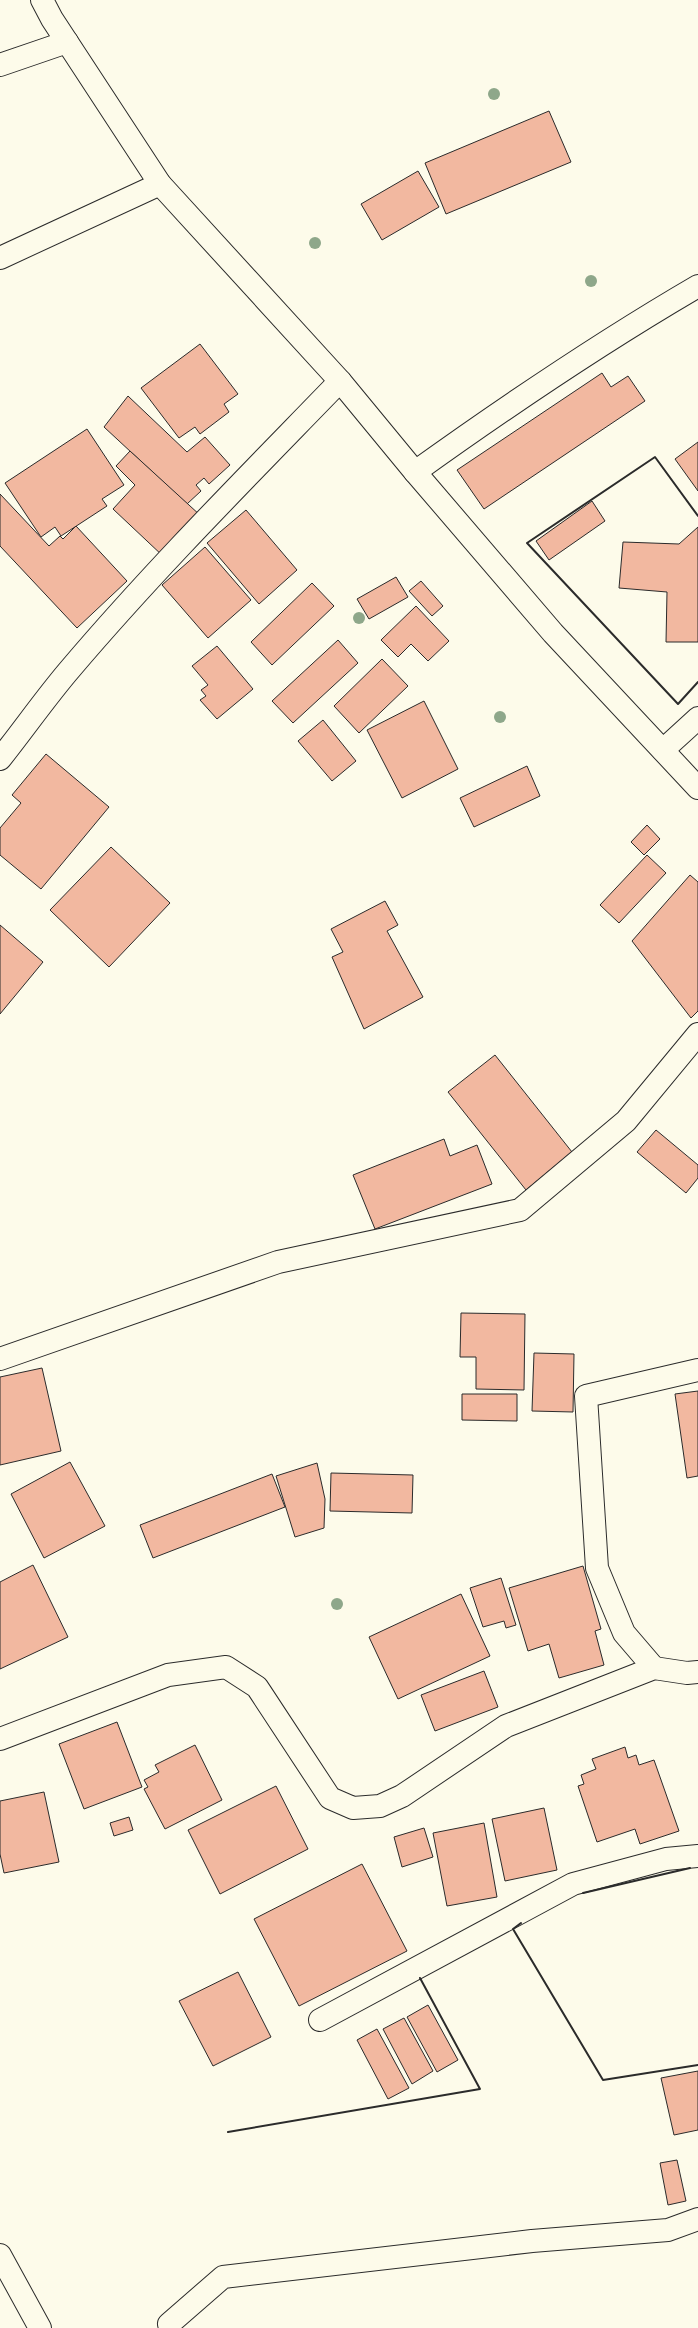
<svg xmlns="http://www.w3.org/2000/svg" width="698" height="2328" viewBox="0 0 698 2328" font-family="Barlow,sans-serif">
<rect width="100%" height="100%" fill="#fdfbea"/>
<!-- building -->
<g fill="#f2b8a0" stroke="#2b2b2b">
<path d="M549,111L571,162L446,214L425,163Z"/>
<path d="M418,171L439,207L382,240L361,204Z"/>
<path d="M200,344L238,394L224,404L229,412L200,434L195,427L179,438L141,388Z"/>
<path d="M602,373L611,387L628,376L645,401L484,509L457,470Z"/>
<path d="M128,396L187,452L205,437L230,465L209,484L204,478L196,485L201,491L187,504L104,427Z"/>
<path d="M87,429L124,485L102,499L107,506L61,536L55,527L41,537L5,483Z"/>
<path d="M698,442V491L675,459Z"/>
<path d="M130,451L201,516L164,557L113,509L135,485L116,466Z"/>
<path d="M0,494L49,546L60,536L63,539L76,526L127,581L77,628L0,546Z"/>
<path d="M592,501L605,521L549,560L536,541Z"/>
<path d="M246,510L297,570L259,604L207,543Z"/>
<path d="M698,527V642H666L667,592L619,588L623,542L679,544Z"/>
<path d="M205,547L251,600L208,638L162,585Z"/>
<path d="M396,577L408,597L369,619L357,599Z"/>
<path d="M421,581L443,606L432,616L409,591Z"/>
<path d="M312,583L334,606L272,665L251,642Z"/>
<path d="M416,606L449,641L428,661L411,644L398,657L381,640Z"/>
<path d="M338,640L358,663L293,723L272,701Z"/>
<path d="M217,646L253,689L217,719L200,700L206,696L201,690L208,685L192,666Z"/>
<path d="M382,659L408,686L359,733L334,706Z"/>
<path d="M424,701L458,769L402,798L367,730Z"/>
<path d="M323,720L356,761L332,781L298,741Z"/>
<path d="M46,754L109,807L41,889L0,855V828L21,803L12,795Z"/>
<path d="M527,766L540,796L474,827L460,798Z"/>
<path d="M647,825L660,839L644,855L631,842Z"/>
<path d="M111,847L170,903L109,967L50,910Z"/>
<path d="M647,855L666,873L619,923L600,905Z"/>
<path d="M690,875L698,882V1011L691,1018L632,941Z"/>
<path d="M385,901L398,925L387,931L423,997L364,1029L332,957L343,952L331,929Z"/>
<path d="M0,925L43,962L0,1014Z"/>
<path d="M495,1055L572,1152L526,1190L448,1092Z"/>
<path d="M656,1130L698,1165V1178L686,1193L637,1152Z"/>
<path d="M444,1139L450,1156L477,1145L492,1184L375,1229L353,1175Z"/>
<path d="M461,1313L525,1314L524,1390L476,1389V1357H460Z"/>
<path d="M534,1353L574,1354L573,1412L532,1411Z"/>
<path d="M42,1368L61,1451L0,1465V1377Z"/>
<path d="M698,1391V1476L687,1478L675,1394Z"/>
<path d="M462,1394H517V1421L462,1420Z"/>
<path d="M70,1462L105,1526L44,1558L11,1494Z"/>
<path d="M317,1463L325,1499L324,1528L295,1537L276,1476Z"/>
<path d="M331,1473L413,1475L412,1513L330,1511Z"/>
<path d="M272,1474L285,1507L153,1558L140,1525Z"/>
<path d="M33,1565L68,1637L0,1669V1582Z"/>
<path d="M583,1566L601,1629L595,1631L604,1665L559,1678L549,1644L528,1651L509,1588Z"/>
<path d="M501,1578L516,1625L506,1628L504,1621L483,1627L470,1588Z"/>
<path d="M461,1594L490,1656L398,1699L369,1637Z"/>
<path d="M484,1671L498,1707L435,1731L421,1695Z"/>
<path d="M117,1722L142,1787L84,1809L59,1744Z"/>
<path d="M195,1745L222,1800L165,1829L144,1789L148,1787L144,1780L159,1772L155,1765Z"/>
<path d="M625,1747L628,1758L636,1755L639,1765L654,1760L679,1831L640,1844L635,1829L597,1842L578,1786L584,1784L581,1775L596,1769L592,1759Z"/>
<path d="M276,1786L308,1849L220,1894L188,1830Z"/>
<path d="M44,1792L59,1862L4,1873L0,1854V1801Z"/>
<path d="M544,1808L557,1870L505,1881L492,1819Z"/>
<path d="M129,1817L133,1830L114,1836L110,1823Z"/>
<path d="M484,1823L497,1897L447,1906L433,1833Z"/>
<path d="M424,1828L433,1857L402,1867L394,1837Z"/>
<path d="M362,1864L407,1951L299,2006L254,1919Z"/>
<path d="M238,1972L271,2037L213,2066L179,2001Z"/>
<path d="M428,2005L458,2060L437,2072L407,2017Z"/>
<path d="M404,2018L433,2071L412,2084L383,2029Z"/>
<path d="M377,2029L409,2088L388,2099L357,2040Z"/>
<path d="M698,2071V2130L674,2135L661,2078Z"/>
<path d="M677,2160L686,2201L668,2205L660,2163Z"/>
</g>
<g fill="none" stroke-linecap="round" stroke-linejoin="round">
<!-- street casing -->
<g stroke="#2b2b2b" stroke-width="24">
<g id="street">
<path d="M42,0L52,19L160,184L340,381L415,472L553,633L698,788"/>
<path d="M0,65L67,42"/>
<path d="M0,258L160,184"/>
<path d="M415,472C507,406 600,343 698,286"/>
<path d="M663,750L698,718"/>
<path d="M0,759C24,729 46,697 71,668C156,568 249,475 340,381"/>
<path d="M0,1359L278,1262L520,1210L626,1121L698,1034"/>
<path d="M654,1668L624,1633L597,1568L586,1396L698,1370"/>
<path d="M0,1739L168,1675L226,1667L257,1687L261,1693L330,1798L353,1808L380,1806L402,1796L506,1726L654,1668L687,1673L698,1672"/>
<path d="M320,2020L573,1884L666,1859L698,1856"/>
<path d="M0,2255L40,2328"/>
<path d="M170,2328L169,2324L223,2277L532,2241L668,2230L698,2219"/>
</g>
</g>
<!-- street -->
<use href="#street" stroke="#fdfbea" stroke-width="22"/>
<!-- wall -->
<g stroke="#2b2b2b" stroke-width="2">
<path d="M698,516L655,457L527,543L678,704L698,682"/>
<path d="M583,1893L690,1868"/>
<path d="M521,1923L513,1929L603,2080L698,2065"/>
<path d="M228,2132L480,2089L420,1978"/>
</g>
</g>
<!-- trees -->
<g fill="#8ea78a">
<circle cx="494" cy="94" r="6"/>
<circle cx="315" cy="243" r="6"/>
<circle cx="591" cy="281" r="6"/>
<circle cx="359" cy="618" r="6"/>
<circle cx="500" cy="717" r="6"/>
<circle cx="337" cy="1604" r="6"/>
</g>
</svg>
